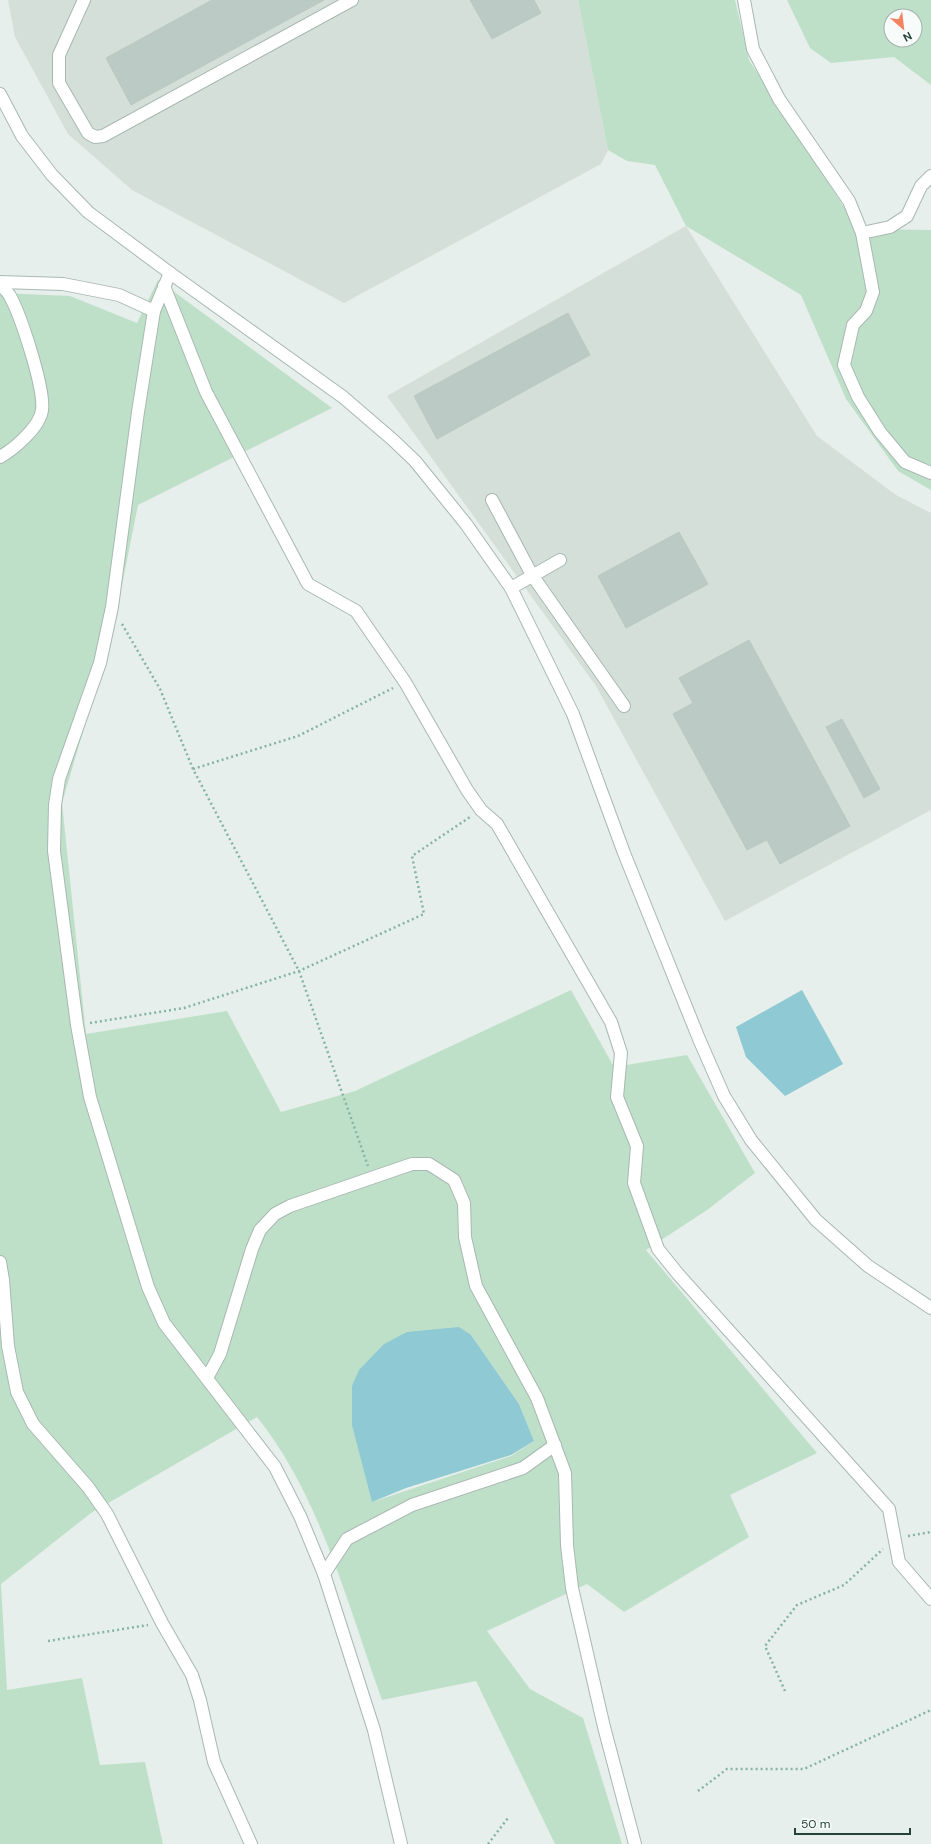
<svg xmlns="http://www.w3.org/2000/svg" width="931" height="1844" viewBox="0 0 931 1844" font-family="'DM Sans',sans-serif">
<rect width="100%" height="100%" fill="#e6efeb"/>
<!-- built -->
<g fill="#d4dfda">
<path d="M8,0H578L608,150L601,164L344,303L132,190L68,134L15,37Z"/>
<path d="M686,226L817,436L896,495L931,513V810L725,921L596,686L387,396Z"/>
</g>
<!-- green -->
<g fill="#bfe0c8" fill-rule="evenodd">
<path d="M578,0H735L749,60L858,229L931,230V490L898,471L846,399L801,295L686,226L655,165L627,161L608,150Z"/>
<path d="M787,0H931V85L894,57L831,63L810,48ZM891,16H915V40H891Z"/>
<path d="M158,280L332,408L138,505L113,630L62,803L86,1034L227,1011L281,1112L355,1091L571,990L614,1067L687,1055L755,1173L707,1210L646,1250L817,1453L730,1495L749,1537L624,1612L587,1584L487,1631L530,1689L583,1718L622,1844H555L476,1681L382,1700C348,1606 320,1495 257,1417L91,1513L1,1584L7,1690L82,1678L100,1765L145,1762L163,1844H0V293L70,296L137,323ZM471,1335L519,1404L534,1441L511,1456L372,1502Z"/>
</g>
<!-- water -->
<g fill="#8ec9d4">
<path d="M802,990L843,1064L785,1096L746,1057L736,1027Z"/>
<path d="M459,1327L471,1335L519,1404L534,1441L511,1455L406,1488L372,1502L352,1425V1386L359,1370L384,1344L407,1332Z"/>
</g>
<!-- building -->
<g fill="#bbcac4" stroke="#b8c9c2">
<path d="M212,0H324L131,105L106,58Z"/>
<path d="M470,0H534L541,13L492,39Z"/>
<path d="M568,313L590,355L437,439L414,396Z"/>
<path d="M679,532L708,584L626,628L598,576Z"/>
<path d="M749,640L850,826L780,864L767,840L747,850L673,714L693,703L679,678Z"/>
<path d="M842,719L880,789L864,798L826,727Z"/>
</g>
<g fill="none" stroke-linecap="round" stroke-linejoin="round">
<!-- minor casing -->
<g stroke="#a8b8b2" stroke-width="14">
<g id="minor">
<path d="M84,0L59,55V83L88,133L95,137L103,136L352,0"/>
<path d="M744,0L753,49L779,99L849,201L862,233L873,292L866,311L853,325L844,365L858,397L880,432L905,462L931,473"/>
<path d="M0,94L22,136L52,175L88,212L170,273L343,397L393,440L415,461L466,524L511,588L573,714L624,853L699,1039L724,1096L751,1140L816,1220L868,1266L931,1308"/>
<path d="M862,233L890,227L907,216L921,186L931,176"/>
<path d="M170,273L154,311L138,412L112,607L100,663L59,779L55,805L54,851L77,1025L90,1097L148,1287L164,1323L275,1467L300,1516L324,1574L374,1730L401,1844"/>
<path d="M0,282L63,284L119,295L154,311"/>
<path d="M0,284C3,288 8,292 10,296C21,316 45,389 42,410C40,427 14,449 0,457"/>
<path d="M164,286L206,392L308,584L356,611L405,682L467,790L481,810L497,824L611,1022L621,1053L617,1097L637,1146L634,1183L658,1249L678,1274L889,1509L899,1562L931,1599"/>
<path d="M492,500L532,575L624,706"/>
<path d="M511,588L560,560"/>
<path d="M0,1262L3,1280L8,1346L17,1392L33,1424L88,1487L107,1514L162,1623L192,1675L200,1700L214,1762L251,1844"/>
<path d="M207,1378L220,1354L252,1249L260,1230L275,1214L290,1206L412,1164H429L454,1180L464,1203L465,1237L476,1286L537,1398L565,1473L567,1545L572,1588L604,1727L635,1844"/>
<path d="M324,1574L347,1539L412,1505L523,1468L555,1445"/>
</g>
</g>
<!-- path -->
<g stroke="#86b3a5" stroke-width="2.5" stroke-dasharray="2 3" stroke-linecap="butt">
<path d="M122,624L160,689L193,769L299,971L368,1166"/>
<path d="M193,769L298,736L393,688"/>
<path d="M90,1023L184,1008L299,971L424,914L412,856L470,817"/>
<path d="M908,1536L931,1532"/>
<path d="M48,1641L148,1625"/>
<path d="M785,1691L765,1646L797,1605L844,1585L883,1549"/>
<path d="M698,1791L727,1769H804L931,1710"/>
<path d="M488,1844L508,1818"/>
</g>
<!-- minor -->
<use href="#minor" stroke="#fff" stroke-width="12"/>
</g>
<!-- north arrow -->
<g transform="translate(903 28) rotate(152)"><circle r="19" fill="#f7fbf9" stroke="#a3b1ad"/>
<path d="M0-3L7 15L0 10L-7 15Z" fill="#f4845f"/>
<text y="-6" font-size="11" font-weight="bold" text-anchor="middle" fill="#24423a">N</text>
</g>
<!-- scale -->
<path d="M795 1828v6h115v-6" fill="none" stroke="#24423a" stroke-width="2"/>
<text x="801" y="1828" font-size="12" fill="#24423a" stroke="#f7fbf9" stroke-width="3" paint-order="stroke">50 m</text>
</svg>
